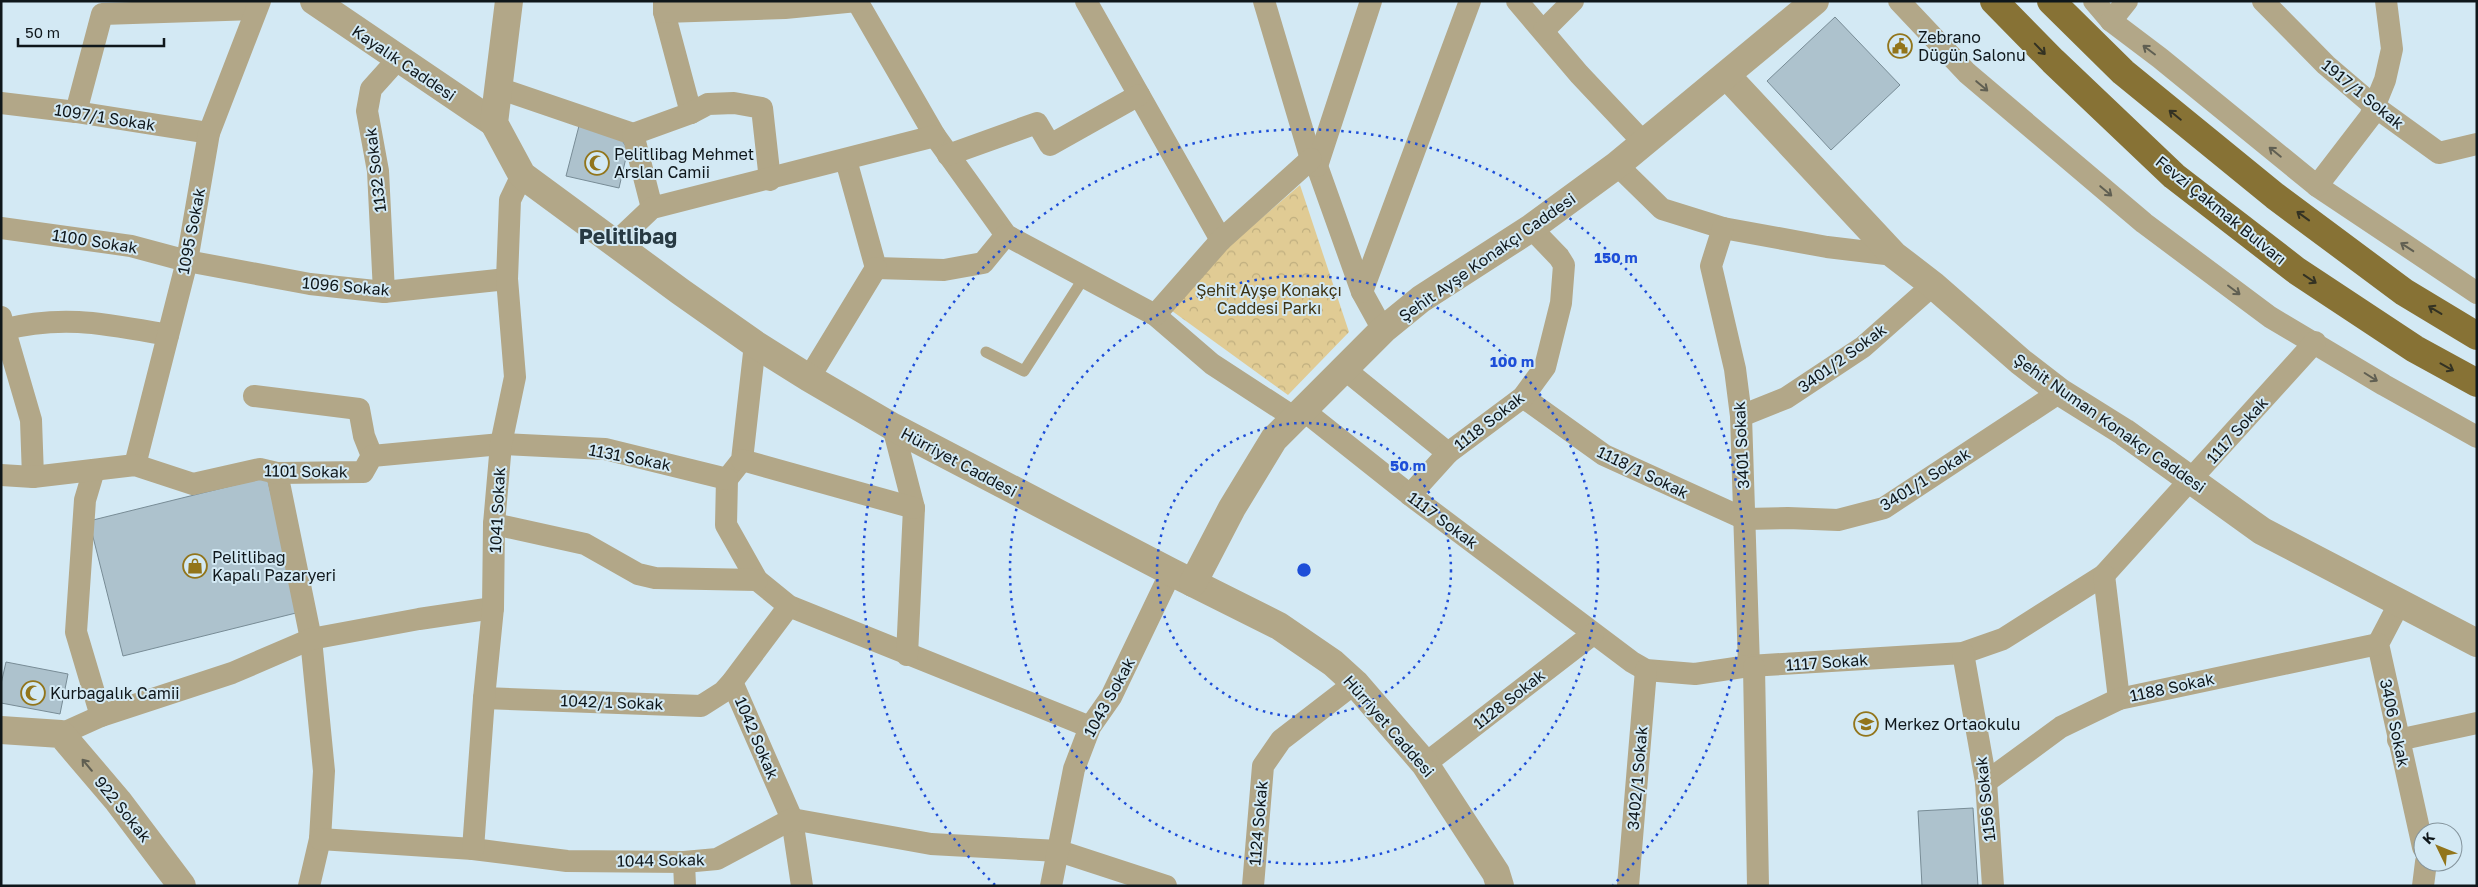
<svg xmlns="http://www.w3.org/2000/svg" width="2478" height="887" viewBox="0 0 2478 887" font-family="'Golos Text',sans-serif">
<defs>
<pattern id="park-crowns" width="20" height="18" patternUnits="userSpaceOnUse" patternTransform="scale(1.25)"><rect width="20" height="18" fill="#e0cb94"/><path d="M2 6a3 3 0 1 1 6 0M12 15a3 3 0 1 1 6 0" fill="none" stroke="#bfae7f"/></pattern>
</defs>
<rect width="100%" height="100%" fill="#d3e9f4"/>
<!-- park -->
<path fill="url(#park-crowns)" d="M1300,185L1349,332L1288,395L1168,308L1231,244Z"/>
<!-- building -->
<g fill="#adc2cd" stroke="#788c96">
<path d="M1835,17L1900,85L1831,150L1767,81Z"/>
<path d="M580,122L615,131L628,149L619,188L566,176Z"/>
<path d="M267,477L300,612L123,656L89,521Z"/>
<path d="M6,662L68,674L60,714L1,703V684Z"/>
<path d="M1973,808L1978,886H1922L1918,811Z"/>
</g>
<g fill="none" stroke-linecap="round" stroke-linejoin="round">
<!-- service -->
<path stroke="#b2a788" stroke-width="11" d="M986,352L1024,371L1085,276"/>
<!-- minor -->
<g stroke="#b2a788" stroke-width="22">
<path d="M664,1V12L691,113"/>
<path d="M857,1L935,136L1006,235L1155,315L1212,364L1295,418"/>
<path d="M1086,1L1221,240"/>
<path d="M1264,1L1311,159L1317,166L1362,292L1383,330"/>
<path d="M1517,1L1579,74L1645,144"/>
<path d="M1899,1L1967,73L2144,223L2270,317L2384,385L2477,437"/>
<path d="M2094,1L2111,21L2160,58L2317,186L2477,293"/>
<path d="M2263,1L2326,65L2374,106L2439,153L2477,144"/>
<path d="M664,12L785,8L857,1"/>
<path d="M2111,21L2127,1"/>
<path d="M1544,30L1573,1"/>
<path d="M498,88L633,134"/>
<path d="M1,103L76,112L209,133"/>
<path d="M76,112L102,14L256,9"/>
<path d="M948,155L1037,123L1050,145L1139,95"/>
<path d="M846,160L876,268L944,270L983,263L1006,235"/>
<path d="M1617,165L1662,209L1723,228L1827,247L1894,255"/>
<path d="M1317,166L1371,1"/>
<path d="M2317,186L2370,117L2385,80L2392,49L2386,1"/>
<path d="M652,208L633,134L691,113L708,104L734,103L762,108L770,180"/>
<path d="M1,228L131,246L187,261L310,284L384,292L507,279"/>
<path d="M1723,228L1711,266L1735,369L1741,416L1749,666"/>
<path d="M614,244L652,208L935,136"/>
<path d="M384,292L378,171L367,111L371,89L398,59"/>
<path d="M1362,292L1470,1"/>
<path d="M1155,315L1221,240L1311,159"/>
<path d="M1,317L31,420L33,477"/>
<path d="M1,330C64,314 106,324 168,335"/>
<path d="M755,344L742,460L727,479L726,525L757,580L789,606L1090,727"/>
<path d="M1343,368L1448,453"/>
<path d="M809,378L876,268"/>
<path d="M254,396L359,409L364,436L372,456"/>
<path d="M1523,397L1604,455L1745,519L1788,518L1838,520L1884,508L2060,392"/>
<path d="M1303,410L1410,495L1632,662L1646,670L1695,674L1749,666L1963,653L2003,639L2104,575L2315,342"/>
<path d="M1741,416L1786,398L1863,347L1933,285"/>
<path d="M893,427L914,508L907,655"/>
<path d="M742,460L914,508"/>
<path d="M135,465L187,261L209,133L260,1"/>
<path d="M94,470L85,500L76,632L101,716"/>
<path d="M277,473L311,639L324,771L320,839L309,886"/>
<path d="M1,475L33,477L135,465L193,484L260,469L277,473L363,472L372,456L501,444L605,449L727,479"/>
<path d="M1410,495L1448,453L1523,397L1545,367L1561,303L1564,265L1559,257L1531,228"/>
<path d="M494,524L585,544L638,574L655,578L757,580"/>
<path d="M2104,575L2119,699"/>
<path d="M2400,602L2378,644L2423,847"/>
<path d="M1963,653L1986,782L1993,886"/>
<path d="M1754,667L1758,886"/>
<path d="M732,682L792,819L802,886"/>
<path d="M484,698L701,706L723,692L732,682L789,606"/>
<path d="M61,734L101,716L232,673L311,639L419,619L493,608"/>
<path d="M2398,740L2477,723"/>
<path d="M1425,764L1593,634"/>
<path d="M1986,782L2061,727L2119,699L2378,644"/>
<path d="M320,839L473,849L567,861L684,862L717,859L792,819L931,844L1059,851L1166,886"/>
<path d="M473,849L484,698L493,608L494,524L501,444L515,377L507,279L510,200L522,175"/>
<path d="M684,862L685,886"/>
<path d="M1051,886L1074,769L1090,727L1111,697L1171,572"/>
<path d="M1253,886L1263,766L1281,740L1355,683"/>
<path d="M1628,886L1646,670"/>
<path d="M2423,886L2426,862"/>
</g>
<!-- tertiary -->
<g stroke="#b2a788" stroke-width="28">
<path d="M314,1L494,123"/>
<path d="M509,1L494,123L522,175L681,292L755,344L809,378L893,427L1171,572L1279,626L1333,663L1355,683L1425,764L1496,873L1500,886"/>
<path d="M1727,76L1894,255L1933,285L2021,362L2060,392L2124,432L2262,531L2477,643"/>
<path d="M1193,583L1232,508L1274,439L1383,330L1421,299L1531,228L1617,165L1815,1"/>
<path d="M1,730L61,734L118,801L182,886"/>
</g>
<!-- primary -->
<g stroke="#877235" stroke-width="28">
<path d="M1994,1L2053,61L2174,176L2297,271L2415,349L2477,383"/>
<path d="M2051,1L2123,72L2275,196L2404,292L2477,336"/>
</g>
</g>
<!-- one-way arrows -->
<defs><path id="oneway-shaft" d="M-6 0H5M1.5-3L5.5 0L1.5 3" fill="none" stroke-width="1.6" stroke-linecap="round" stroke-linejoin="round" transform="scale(1.25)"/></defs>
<g stroke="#333223">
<use href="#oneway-shaft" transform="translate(2040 49) rotate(46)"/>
<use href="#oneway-shaft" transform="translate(2175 115) rotate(-141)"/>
<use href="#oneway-shaft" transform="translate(2303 216) rotate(-144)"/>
<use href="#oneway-shaft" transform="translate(2310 279) rotate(34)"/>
<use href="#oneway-shaft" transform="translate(2435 310) rotate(-149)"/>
<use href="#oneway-shaft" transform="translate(2447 367) rotate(29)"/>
</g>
<g stroke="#605f52">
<use href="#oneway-shaft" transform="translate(2149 50) rotate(-143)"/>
<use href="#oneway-shaft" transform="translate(1982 86) rotate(40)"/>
<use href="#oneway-shaft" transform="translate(2275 152) rotate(-141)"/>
<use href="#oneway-shaft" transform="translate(2106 191) rotate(40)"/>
<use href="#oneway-shaft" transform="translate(2407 247) rotate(-147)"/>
<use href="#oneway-shaft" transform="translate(2234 290) rotate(37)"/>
<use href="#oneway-shaft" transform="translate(2371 377) rotate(32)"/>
<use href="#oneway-shaft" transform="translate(87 765) rotate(-130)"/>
</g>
<!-- distance rings -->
<g fill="none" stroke="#1d4ed8" stroke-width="2.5" stroke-dasharray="2.5 5">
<circle cx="1304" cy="570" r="147"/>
<circle cx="1304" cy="570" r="294"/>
<path d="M995 885A441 441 0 1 1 1613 885"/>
</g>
<!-- icons -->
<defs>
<g id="civic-ring" transform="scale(1.25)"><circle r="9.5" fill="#d3e9f4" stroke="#92751b" stroke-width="1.5"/><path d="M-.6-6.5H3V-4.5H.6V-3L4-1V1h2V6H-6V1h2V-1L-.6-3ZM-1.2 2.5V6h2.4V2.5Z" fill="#92751b"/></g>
<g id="mosque-ring" transform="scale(1.25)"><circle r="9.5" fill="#d3e9f4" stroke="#92751b" stroke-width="1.5"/><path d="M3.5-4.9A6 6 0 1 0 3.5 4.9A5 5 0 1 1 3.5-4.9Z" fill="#92751b"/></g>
<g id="shop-ring" transform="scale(1.25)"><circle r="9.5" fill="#d3e9f4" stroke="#92751b" stroke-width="1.5"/><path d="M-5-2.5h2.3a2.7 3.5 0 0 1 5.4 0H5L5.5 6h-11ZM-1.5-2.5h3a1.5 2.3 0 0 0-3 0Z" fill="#92751b"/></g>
<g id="school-ring" transform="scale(1.25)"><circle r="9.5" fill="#d3e9f4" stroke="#92751b" stroke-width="1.5"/><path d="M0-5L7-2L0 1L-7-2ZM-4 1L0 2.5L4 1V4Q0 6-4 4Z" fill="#92751b"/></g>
</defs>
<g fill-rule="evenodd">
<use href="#civic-ring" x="1900" y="46"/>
<use href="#mosque-ring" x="597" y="163"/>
<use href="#shop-ring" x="195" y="566"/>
<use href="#mosque-ring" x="33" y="693"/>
<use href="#school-ring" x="1866" y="724"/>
</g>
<g text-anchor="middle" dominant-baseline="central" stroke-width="4" stroke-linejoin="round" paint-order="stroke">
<!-- poi labels -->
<g font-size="16" fill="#0f171b" stroke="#d3e9f4" text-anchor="start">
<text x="1918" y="37">Zebrano<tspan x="1918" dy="18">Düğün Salonu</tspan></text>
<text x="614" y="154">Pelitlibağ Mehmet<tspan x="614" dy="18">Arslan Camii</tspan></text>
<text x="212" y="557">Pelitlibağ<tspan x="212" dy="18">Kapalı Pazaryeri</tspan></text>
<text x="50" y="693">Kurbağalık Camii</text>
<text x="1884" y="724">Merkez Ortaokulu</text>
</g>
<!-- street labels -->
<g font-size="16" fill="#0f171b" stroke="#d3e9f4">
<text transform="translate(404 63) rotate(34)">Kayalık Caddesi</text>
<text transform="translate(2363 94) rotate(39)">1917/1 Sokak</text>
<text transform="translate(105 117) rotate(9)">1097/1 Sokak</text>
<text transform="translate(375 170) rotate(-97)">1132 Sokak</text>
<text transform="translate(2221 210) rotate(39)">Fevzi Çakmak Bulvarı</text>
<text transform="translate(191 231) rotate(-79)">1095 Sokak</text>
<text transform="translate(95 241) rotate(9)">1100 Sokak</text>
<text transform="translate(1487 257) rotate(-35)">Şehit Ayşe Konakçı Caddesi</text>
<text transform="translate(346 286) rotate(5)">1096 Sokak</text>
<text transform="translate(1842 358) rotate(-36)">3401/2 Sokak</text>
<text transform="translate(1489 421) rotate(-38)">1118 Sokak</text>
<text transform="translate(2110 423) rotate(35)">Şehit Numan Konakçı Caddesi</text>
<text transform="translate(2237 430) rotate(-48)">1117 Sokak</text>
<text transform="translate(1741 445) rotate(-93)">3401 Sokak</text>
<text transform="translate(630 457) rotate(11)">1131 Sokak</text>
<text transform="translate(959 462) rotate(28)">Hürriyet Caddesi</text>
<text transform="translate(306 471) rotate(1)">1101 Sokak</text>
<text transform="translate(1643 472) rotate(26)">1118/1 Sokak</text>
<text transform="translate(1925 479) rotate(-32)">3401/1 Sokak</text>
<text transform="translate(497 510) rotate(-87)">1041 Sokak</text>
<text transform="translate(1443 520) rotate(37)">1117 Sokak</text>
<text transform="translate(1827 662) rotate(-4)">1117 Sokak</text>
<text transform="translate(2172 687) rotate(-12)">1188 Sokak</text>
<text transform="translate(1109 697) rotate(-61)">1043 Sokak</text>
<text transform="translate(1509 699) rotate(-38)">1128 Sokak</text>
<text transform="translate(612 702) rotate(2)">1042/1 Sokak</text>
<text transform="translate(2395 723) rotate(78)">3406 Sokak</text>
<text transform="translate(1389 726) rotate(49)">Hürriyet Caddesi</text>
<text transform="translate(757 738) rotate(67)">1042 Sokak</text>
<text transform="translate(1637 778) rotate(-85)">3402/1 Sokak</text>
<text transform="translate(1985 799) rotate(-96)">1156 Sokak</text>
<text transform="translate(123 809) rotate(51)">922 Sokak</text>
<text transform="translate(1258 823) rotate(-85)">1124 Sokak</text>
<text transform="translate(661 860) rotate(-1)">1044 Sokak</text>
</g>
<!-- park labels -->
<g font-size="16" fill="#3e3312" stroke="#d3e9f4">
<text x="1269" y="290">Şehit Ayşe Konakçı<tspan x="1269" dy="18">Caddesi Parkı</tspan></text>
</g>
<!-- district labels -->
<g font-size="21" font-weight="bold" fill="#273942" stroke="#d3e9f4">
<text x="628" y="236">Pelitlibağ</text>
</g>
</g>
<circle cx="1304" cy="570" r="8" fill="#1d4ed8" stroke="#d3e9f4" stroke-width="2.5"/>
<g font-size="15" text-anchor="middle" font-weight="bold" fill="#1d4ed8" stroke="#d3e9f4" stroke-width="4" stroke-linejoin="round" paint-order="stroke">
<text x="1616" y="263">150 m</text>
<text x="1512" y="367">100 m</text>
<text x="1408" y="471">50 m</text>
</g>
<!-- border -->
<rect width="2478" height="887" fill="none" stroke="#0f171b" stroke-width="5"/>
<!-- north arrow -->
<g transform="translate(2438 847) rotate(313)"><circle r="24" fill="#d3e9f4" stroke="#85959d"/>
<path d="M0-4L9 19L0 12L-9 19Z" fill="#92751b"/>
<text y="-8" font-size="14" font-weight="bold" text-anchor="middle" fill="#0f171b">K</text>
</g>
<!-- scale -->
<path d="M18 38v8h146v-8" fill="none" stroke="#0f171b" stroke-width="2.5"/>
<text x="25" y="38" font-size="15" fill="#0f171b" stroke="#d3e9f4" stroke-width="4" paint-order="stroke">50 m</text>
</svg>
